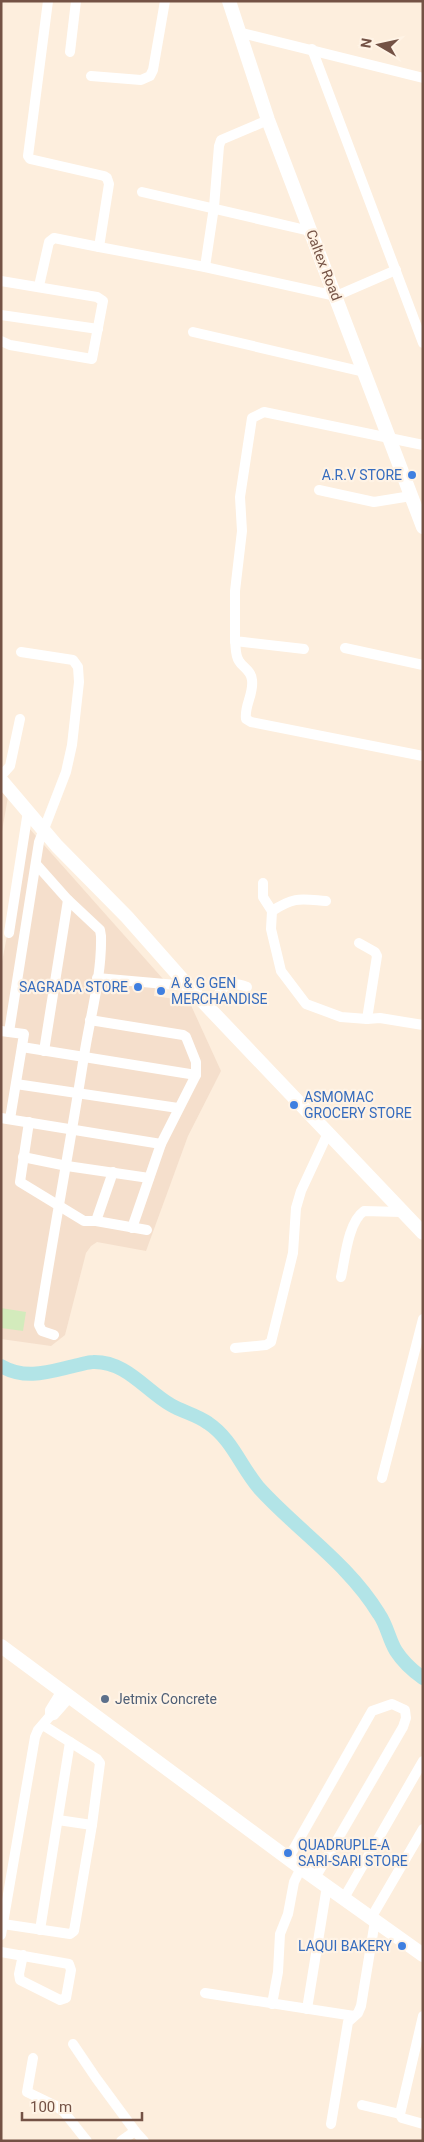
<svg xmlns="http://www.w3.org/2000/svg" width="424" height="2142" viewBox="0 0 424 2142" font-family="Roboto,sans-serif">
<rect width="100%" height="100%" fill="#fdeedd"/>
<!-- residential -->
<g fill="#f5dfcc">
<path d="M1,788L8,797L1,837Z"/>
<path d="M28,827L163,979H156L154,996L189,1001L221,1071L188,1136L146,1251L97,1242L91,1246L86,1253L65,1335L51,1346L1,1339V967Z"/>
</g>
<!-- green -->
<path fill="#d3ebbc" d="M1,1308L26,1312L23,1331L1,1328Z"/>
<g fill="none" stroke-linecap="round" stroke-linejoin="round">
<!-- river -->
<path stroke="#b2e4e7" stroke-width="14" d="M1,1366C27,1381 51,1371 78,1365C83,1364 88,1362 93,1362C126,1361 145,1390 171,1405C183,1412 197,1415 208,1423C232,1439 241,1467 259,1488C298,1531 348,1563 379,1614C387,1625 389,1640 396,1651C403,1662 413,1671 423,1678"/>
<!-- street -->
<g stroke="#fff" stroke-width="10">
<path d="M238,32L423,78"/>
<path d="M312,49L423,343"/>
<path d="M70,52L76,1"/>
<path d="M91,76L141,80L150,76L153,70L165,1"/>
<path d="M142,192L310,231"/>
<path d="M99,247L205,267L336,296L396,270"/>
<path d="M205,267L214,207L219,146L221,140L268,120"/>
<path d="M1,281L97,297L103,301L92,359L10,345L1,341"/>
<path d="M39,286L49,242L54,238L99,247L109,184L107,178L104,176L30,159L28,156L48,1"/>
<path d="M1,315L98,329"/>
<path d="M193,332L364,372"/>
<path d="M319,490L374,502L411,496"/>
<path d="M235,641C236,647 235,655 239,661C243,668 251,670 252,680C254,694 244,706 246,719L251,722L423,756"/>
<path d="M345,648L423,665"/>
<path d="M304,649L235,641V591L242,531L240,497L252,418L264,412L423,445"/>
<path d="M1,776L10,766L20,719"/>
<path d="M36,864L68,900L100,930L101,936C102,976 90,1017 84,1056C70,1146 53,1235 39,1325L42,1331L54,1335"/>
<path d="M263,883V897L272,911L271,929L281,971L306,1004L341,1017L367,1019L380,1018L423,1025"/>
<path d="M272,911C295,896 301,899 326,901"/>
<path d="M9,933L28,811"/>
<path d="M359,943L375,952L377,956L367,1019"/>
<path d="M97,978L188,986"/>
<path d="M210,1009C222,990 223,978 247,987"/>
<path d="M90,1020L183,1035L186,1037L196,1062V1075L161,1144L132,1228"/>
<path d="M1,1031L24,1034L10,1119"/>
<path d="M9,1032L39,842L66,772L72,745L79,682L78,667L73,660L21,652"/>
<path d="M22,1047L196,1075"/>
<path d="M44,1051L68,900"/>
<path d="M16,1084L178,1108"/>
<path d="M1,1118L161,1144"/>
<path d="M29,1122L20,1182L84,1221H96L147,1230"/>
<path d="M23,1157L67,1166L149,1178"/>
<path d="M96,1221L113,1172"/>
<path d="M341,1277C345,1259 348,1222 364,1211L401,1212"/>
<path d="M235,1348L266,1345L271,1342L293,1253L296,1208L301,1191L328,1133"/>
<path d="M382,1478L423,1319"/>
<path d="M50,1716L54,1715L69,1698"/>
<path d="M58,1820L92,1825"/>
<path d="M288,1859L372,1711L392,1704L405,1710L406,1718L403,1727L315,1878"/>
<path d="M344,1898L423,1761"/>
<path d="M371,1918L423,1829"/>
<path d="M3,1924L70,1934L74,1931L92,1825L100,1763L97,1759L43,1725"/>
<path d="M40,1930L70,1742"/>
<path d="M1,1935L35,1737L38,1730L50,1716V1710L61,1692"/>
<path d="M1,1952L69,1964L71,1970L66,1998L60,2000L20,1980L19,1974L23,1955"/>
<path d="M205,1993L354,2016"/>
<path d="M272,2004L278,1972L280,1934L288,1914L294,1882L301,1868"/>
<path d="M307,2009L327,1886"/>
<path d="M423,2016L400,2114L402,2118L423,2124"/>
<path d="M73,2044L96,2078L135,2131"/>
<path d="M33,2058L27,2092L56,2106L64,2112L87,2141"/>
<path d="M362,2105L400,2114"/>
<path d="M331,2124L348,2022L358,2013L361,2006L375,1921"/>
<path d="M121,2141L135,2131L144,2141"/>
</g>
<!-- secondary -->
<g stroke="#fff" stroke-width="14">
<path d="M229,1L268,120L423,527"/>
<path d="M1,780L57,846L127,917L188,986L423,1233"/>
<path d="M1,1646L301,1868L423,1955"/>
</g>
</g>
<!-- markers -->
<g fill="#3f7fe0" stroke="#fff3e5" stroke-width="2">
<circle cx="412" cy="475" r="5"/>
<circle cx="138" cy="987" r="5"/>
<circle cx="161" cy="991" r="5"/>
<circle cx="294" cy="1105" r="5"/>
<circle cx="288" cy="1853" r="5"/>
<circle cx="402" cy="1946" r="5"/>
</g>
<circle fill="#5c6f8a" stroke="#fff3e5" stroke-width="2" cx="105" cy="1699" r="5"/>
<g text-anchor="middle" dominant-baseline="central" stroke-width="4.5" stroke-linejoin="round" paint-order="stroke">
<!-- street labels -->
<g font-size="14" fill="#745245" stroke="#fff3e5">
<text transform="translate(324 265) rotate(69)">Caltex Road</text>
</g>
<!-- shop labels -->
<g font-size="14" fill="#366cbe" stroke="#fff3e5" text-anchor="end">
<text x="402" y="475">A.R.V STORE</text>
<text x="171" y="983" text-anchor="start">A &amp; G GEN<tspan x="171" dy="16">MERCHANDISE</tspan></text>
<text x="128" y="987">SAGRADA STORE</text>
<text x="304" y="1097" text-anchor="start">ASMOMAC<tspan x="304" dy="16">GROCERY STORE</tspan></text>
<text x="298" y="1845" text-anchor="start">QUADRUPLE-A<tspan x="298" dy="16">SARI-SARI STORE</tspan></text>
<text x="392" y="1946">LAQUI BAKERY</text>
</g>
<!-- service labels -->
<g font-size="14" fill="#4e5e75" stroke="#fff3e5" text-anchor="start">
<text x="115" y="1699">Jetmix Concrete</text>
</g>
</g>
<!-- border -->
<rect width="424" height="2142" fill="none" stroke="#745245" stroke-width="5"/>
<!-- north arrow -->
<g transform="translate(379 45) rotate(279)" stroke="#fff3e5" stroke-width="4" paint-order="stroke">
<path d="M0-4L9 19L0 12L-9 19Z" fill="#745245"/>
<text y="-8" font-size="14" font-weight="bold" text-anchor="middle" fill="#745245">N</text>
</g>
<!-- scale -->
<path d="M22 2112v8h120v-8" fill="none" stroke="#745245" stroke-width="2.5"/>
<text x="30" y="2112" font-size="15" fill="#745245" stroke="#fff3e5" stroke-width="4" paint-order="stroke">100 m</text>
</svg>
